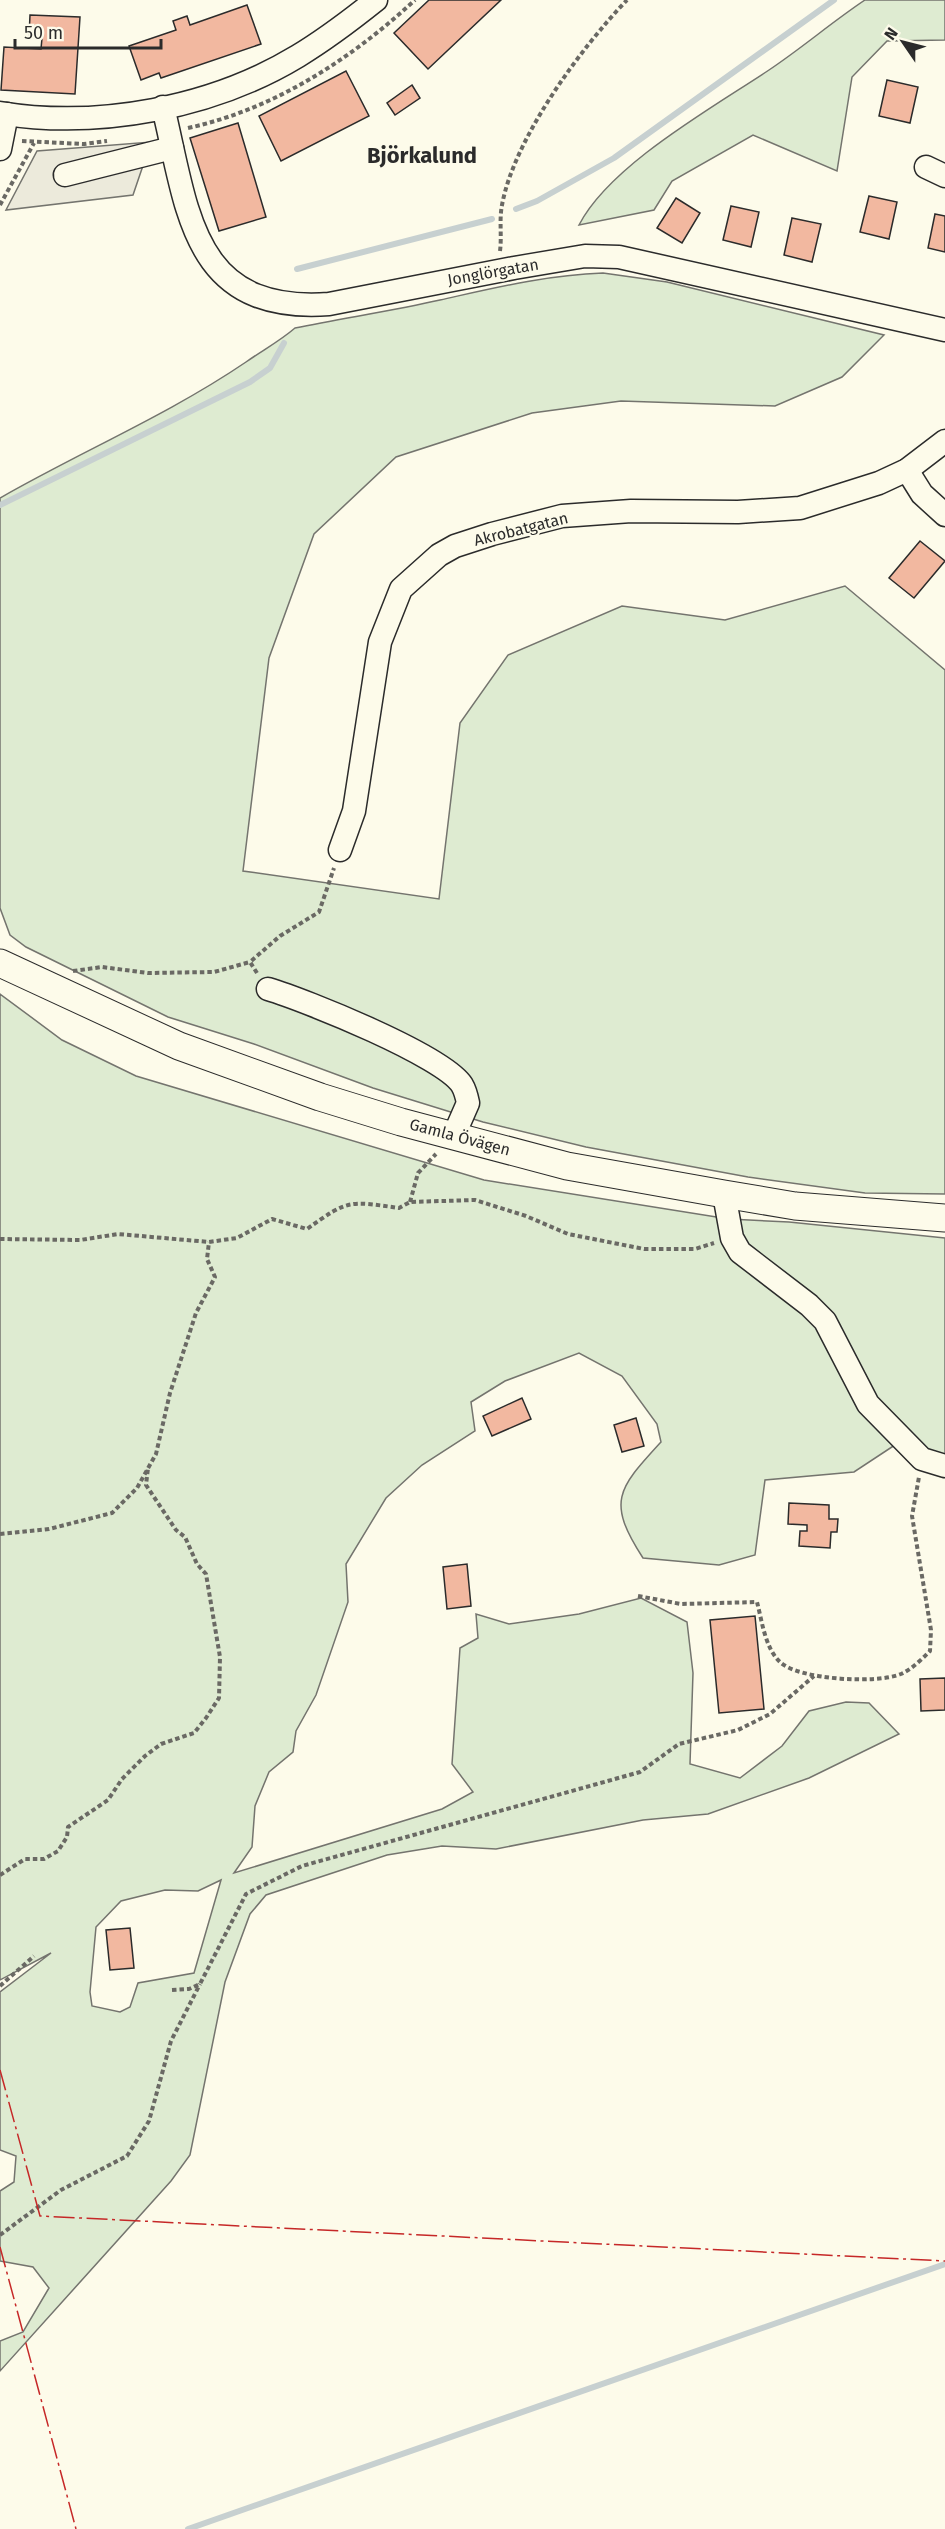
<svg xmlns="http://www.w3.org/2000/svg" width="945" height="2529" viewBox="0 0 945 2529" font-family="'Fira Sans',sans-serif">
<rect width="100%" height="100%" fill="#fdfbea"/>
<!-- green -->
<g fill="#deebd1" stroke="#74746e" stroke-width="1.5" fill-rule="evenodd">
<path d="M865,0H945V40L887,41L852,77L837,171L753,135L672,181L654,210L579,225C610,165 712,108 769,70C802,48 832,22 865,0Z"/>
<path d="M603,273L667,282L884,335L842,377L775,406L621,401L532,413L396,457L314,534L269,658L243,871L439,899L460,723L508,655L622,606L725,620L845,586L945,670V1194L865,1193L748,1177L586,1147L483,1122L373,1088L254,1044L168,1017L26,947L10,935L0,908V498C82,451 168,415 246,362C263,350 280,341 295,328C343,318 392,311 440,300C494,288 546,275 603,273Z"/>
<path d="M0,994L62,1040L136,1076L484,1180L729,1219L789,1222L945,1238V1466L904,1439L854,1472L765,1480L755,1555L719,1565L643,1558C606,1501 618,1489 661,1442L657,1424L622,1376L579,1353L505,1381L471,1402L475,1431L422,1465L386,1498L346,1564L348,1602L316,1695L296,1731L293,1752L269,1772L255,1806L252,1847L234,1873L442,1809L473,1792L452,1764L460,1648L478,1638L476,1614L509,1624L579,1614L641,1598L687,1622L693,1673L690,1764L740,1778L782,1746L809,1711L846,1702L869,1703L899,1734L809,1778L708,1814L643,1820L496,1849L442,1846L387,1855L266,1895L250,1914L225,1982L190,2155L171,2181L0,2371V2341L23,2332L49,2288L33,2267L0,2261V2191L14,2182L16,2156L0,2150V1992L51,1953L0,1980ZM221,1880L194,1973L138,1983L130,2007L120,2012L92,2006L90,1992L96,1927L121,1901L165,1890L198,1891Z"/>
</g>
<!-- parking -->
<path fill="#eceadb" stroke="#74746e" stroke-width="1.5" d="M151,142L133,195L6,210L37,151Z"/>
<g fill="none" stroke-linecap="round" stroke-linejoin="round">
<!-- stream -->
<g stroke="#c7d0d0" stroke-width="6">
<path d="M516,209L537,201L614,158L834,0"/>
<path d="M297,269L492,219"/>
<path d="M0,505L250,382L270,368L284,343"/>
<path d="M188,2529L945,2264"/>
</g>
</g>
<!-- building -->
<g fill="#f2b8a0" stroke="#2b2b2b" stroke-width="1.5">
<path d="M429,0H501L428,69L394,33Z"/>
<path d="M247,5L261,44L161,78L159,73L141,80L129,46L176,30L173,21L187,16L190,25Z"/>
<path d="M30,15L80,17L75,94L1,90L4,47L41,49L42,38L29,37Z"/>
<path d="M346,71L369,116L281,161L259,116Z"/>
<path d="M887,80L918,87L910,123L879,116Z"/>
<path d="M412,85L420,98L395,115L387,103Z"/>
<path d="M238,123L266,217L219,231L190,138Z"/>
<path d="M869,196L897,202L889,239L860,232Z"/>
<path d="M676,198L700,213L682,243L657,228Z"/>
<path d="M731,206L759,212L751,247L723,240Z"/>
<path d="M935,214L945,216V252L928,248Z"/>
<path d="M792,218L821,224L812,262L784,255Z"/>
<path d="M920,541L945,561L914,598L889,578Z"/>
<path d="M522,1398L531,1419L492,1436L483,1416Z"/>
<path d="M636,1418L644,1446L622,1452L614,1425Z"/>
<path d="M789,1503L829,1505V1519H838L837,1532H831L830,1548L799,1546L800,1531H807V1525L788,1524Z"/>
<path d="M467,1564L471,1606L447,1609L443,1567Z"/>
<path d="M755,1616L764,1709L719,1713L710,1620Z"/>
<path d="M945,1678V1710L921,1711L920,1679Z"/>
<path d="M130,1928L134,1968L110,1970L106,1930Z"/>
</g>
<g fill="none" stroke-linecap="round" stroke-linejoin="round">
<!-- minor casing -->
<g stroke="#2b2b2b" stroke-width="25">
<g id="minor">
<path d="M163,107C188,210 191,314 329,304L514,268L585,256L619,257L945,330"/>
<path d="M0,113C99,129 212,108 298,56C326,39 351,20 376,0"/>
<path d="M0,149L7,114"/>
<path d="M926,167L945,176"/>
<path d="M65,175L172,148"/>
<path d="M907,470L922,494L945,515"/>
<path d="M340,850L354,811L380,642L401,589L439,555L455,546L492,534L562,516L631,511L738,512L800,508L879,483L907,470L945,441"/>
<path d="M268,989C305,1000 444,1056 462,1085C465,1090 467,1098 468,1103L454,1135"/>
<path d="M724,1194L732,1238L740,1252L809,1305L825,1321L868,1404L922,1459L945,1466"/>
</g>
</g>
<!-- major casing -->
<g stroke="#2b2b2b" stroke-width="29">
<path id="major" d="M0,963L179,1046L320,1097L401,1122L567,1166L724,1194L795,1206L945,1218"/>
</g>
<!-- path -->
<g stroke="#6a6964" stroke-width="4" stroke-dasharray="4.5 3" stroke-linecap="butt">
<path d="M188,128C275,109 351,59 415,0"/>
<path d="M22,141L84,144L107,141"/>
<path d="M0,205L34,143"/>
<path d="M500,251C502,236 499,220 502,205C514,139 580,49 627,0"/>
<path d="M73,971L102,967L148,973L214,972L250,962"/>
<path d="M257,973L250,962L280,936L319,912L334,868"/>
<path d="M410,1202L418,1173L436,1154"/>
<path d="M0,1239L80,1240L118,1234L209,1242L237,1238L272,1219L307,1229C349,1199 349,1201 399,1208L410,1202L475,1200L526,1216L568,1234L644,1249H695L714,1243"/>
<path d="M0,1534L49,1529L112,1513L137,1488L156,1454L170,1393L196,1313L215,1277L207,1259L209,1242"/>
<path d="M638,1596L681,1604L757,1602C762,1621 765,1648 780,1662C799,1680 877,1684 901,1674C912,1669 922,1659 930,1651L931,1630L912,1516L919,1477"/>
<path d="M0,1875L25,1859H44L58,1851L67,1837L68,1827L108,1800L122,1779L145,1756L161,1744L194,1733L206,1718L219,1698L220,1657L206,1574L197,1564L185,1537L176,1530L146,1485L148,1468"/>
<path d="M0,1986L34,1956"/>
<path d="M172,1990L189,1989L200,1984L246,1894L302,1866L640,1772L679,1744L738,1730L770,1714L814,1676"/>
<path d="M0,2235L61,2190L127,2156L149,2121L171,2041L200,1984"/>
</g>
<!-- minor -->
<use href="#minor" stroke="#fdfbea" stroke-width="22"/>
<!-- major -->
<use href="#major" stroke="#fdfbea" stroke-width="27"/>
<!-- power -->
<g stroke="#c62828" stroke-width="1.5" stroke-dasharray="21 4.5 3 4.5" stroke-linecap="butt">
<path d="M0,2070L40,2216L945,2261"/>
<path d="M0,2247L76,2529"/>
</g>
</g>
<g text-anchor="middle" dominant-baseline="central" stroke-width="4.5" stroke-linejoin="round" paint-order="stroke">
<!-- street labels -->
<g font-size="16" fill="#2b2b2b" stroke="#fdfbea">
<text transform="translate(493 272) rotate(-10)">Jonglörgatan</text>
<text transform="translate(521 529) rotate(-14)">Akrobatgatan</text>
<text transform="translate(460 1137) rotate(15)">Gamla Övägen</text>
</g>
<!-- district labels -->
<g font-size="22" font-weight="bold" fill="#2b2b2b" stroke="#fdfbea">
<text x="422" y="155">Björkalund</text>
</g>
</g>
<!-- north arrow -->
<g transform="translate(903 42) rotate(305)" stroke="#fdfbea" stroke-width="4.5" paint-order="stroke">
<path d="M0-4.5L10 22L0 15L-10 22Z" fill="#2b2b2b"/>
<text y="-9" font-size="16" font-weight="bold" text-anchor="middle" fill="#2b2b2b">N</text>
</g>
<!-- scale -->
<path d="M15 39v9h146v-9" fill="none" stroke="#2b2b2b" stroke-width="3"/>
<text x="24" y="39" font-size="18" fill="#2b2b2b" stroke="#fdfbea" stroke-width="4.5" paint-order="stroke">50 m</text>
</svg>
